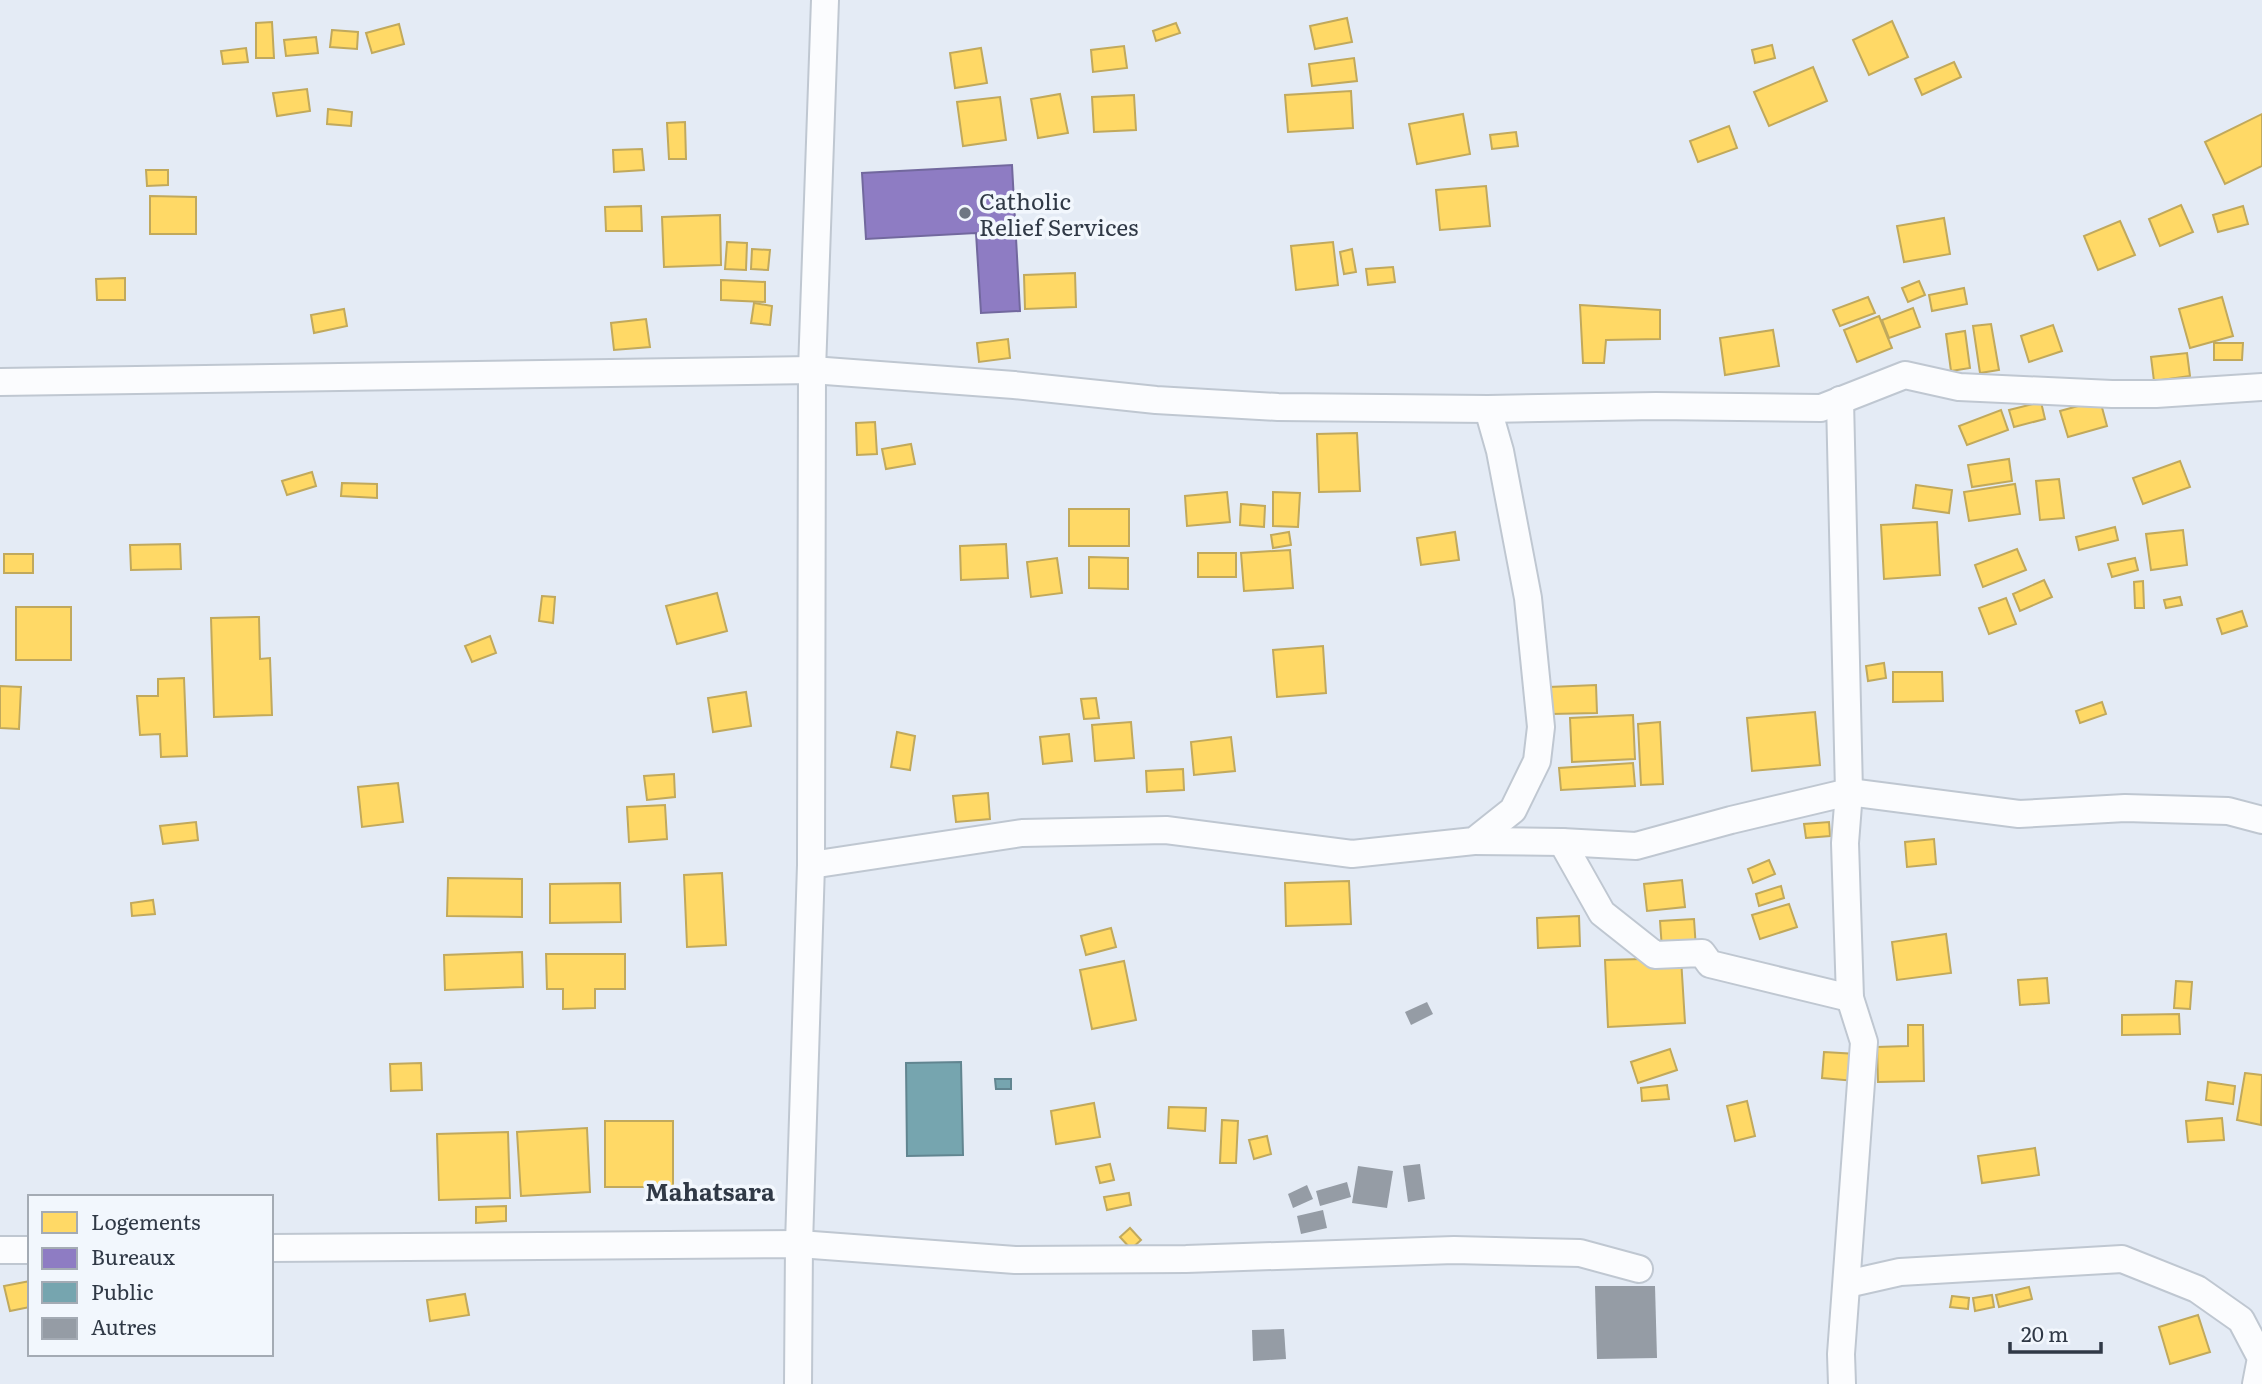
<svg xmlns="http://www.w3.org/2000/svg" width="2262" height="1384" viewBox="0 0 2262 1384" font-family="Literata,serif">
<rect width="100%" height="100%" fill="#e4ebf5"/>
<!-- homes -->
<g fill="#ffd966" stroke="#c1a95c" stroke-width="2">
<path d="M1347,18L1352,42L1315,49L1310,26Z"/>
<path d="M1892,21L1908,57L1869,75L1853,40Z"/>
<path d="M272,22L274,58H256V23Z"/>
<path d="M1176,23L1180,33L1156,41L1153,31Z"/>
<path d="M399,24L404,44L372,53L366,33Z"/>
<path d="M332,30L358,32L357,49L330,47Z"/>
<path d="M316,37L318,53L286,56L284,40Z"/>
<path d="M1772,45L1775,58L1755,63L1752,50Z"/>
<path d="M1124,46L1127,68L1093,72L1091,50Z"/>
<path d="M246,48L248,62L223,64L221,51Z"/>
<path d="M981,48L987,83L955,88L950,53Z"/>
<path d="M1354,58L1357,81L1312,86L1309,64Z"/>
<path d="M1954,62L1961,77L1922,95L1915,79Z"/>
<path d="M1813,67L1827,101L1769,126L1754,92Z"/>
<path d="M307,89L310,111L277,116L273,93Z"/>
<path d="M1351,91L1353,128L1288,132L1285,95Z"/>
<path d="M1060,94L1068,133L1038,138L1031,99Z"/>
<path d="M1134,95L1136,130L1094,132L1092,97Z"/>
<path d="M1000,97L1006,140L963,146L957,102Z"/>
<path d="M328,109L352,112L351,126L327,124Z"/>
<path d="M1463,114L1470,154L1417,164L1409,124Z"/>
<path d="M2262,114V166L2225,184L2205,142Z"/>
<path d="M685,122L686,159H669L667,123Z"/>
<path d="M1729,126L1737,148L1698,162L1690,141Z"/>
<path d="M1516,132L1518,146L1492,149L1490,135Z"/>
<path d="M642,149L644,170L614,172L613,150Z"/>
<path d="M146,170H168V185L147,186Z"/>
<path d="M1486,186L1490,226L1440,230L1436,190Z"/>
<path d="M150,196L196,197V234H150Z"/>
<path d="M2181,205L2193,232L2160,246L2149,219Z"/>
<path d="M641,206L642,231H606L605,207Z"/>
<path d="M2243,206L2248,224L2218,232L2213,215Z"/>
<path d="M720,215L721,265L664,267L662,217Z"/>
<path d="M1944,218L1950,254L1904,262L1897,226Z"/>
<path d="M2120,221L2135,255L2098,270L2084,236Z"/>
<path d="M727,242L747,243L746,270L725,269Z"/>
<path d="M1333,242L1338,285L1296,290L1291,246Z"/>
<path d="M752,249L770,250L768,270L751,269Z"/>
<path d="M1352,249L1356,272L1344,274L1340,252Z"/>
<path d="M1393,267L1395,282L1368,285L1366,269Z"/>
<path d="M1075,273L1076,307L1025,309L1024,275Z"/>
<path d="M125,278V300H97L96,279Z"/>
<path d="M721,280L765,282V302L721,300Z"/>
<path d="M1919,281L1925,295L1908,302L1902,288Z"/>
<path d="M1964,288L1967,304L1932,311L1929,295Z"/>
<path d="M1868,297L1875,313L1840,326L1833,310Z"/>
<path d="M2222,297L2233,336L2190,348L2179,309Z"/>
<path d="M754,303L772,306L770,325L751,323Z"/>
<path d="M1580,305L1660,310V339L1606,340L1604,363H1583Z"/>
<path d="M1913,308L1920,327L1889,338L1882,320Z"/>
<path d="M344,309L347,326L314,333L311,315Z"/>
<path d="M1879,316L1892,348L1857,362L1844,330Z"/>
<path d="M646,319L650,347L614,350L611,323Z"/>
<path d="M1991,324L1999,370L1980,373L1973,326Z"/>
<path d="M2053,325L2062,351L2029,362L2021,336Z"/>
<path d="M1773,330L1779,366L1725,375L1720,338Z"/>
<path d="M1965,331L1970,368L1951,371L1946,334Z"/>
<path d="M1008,339L1010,358L979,362L977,343Z"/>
<path d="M2214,343H2243L2242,360H2214Z"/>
<path d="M2187,353L2190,376L2154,381L2151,357Z"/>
<path d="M2100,400L2107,426L2068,437L2060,411Z"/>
<path d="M2041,402L2045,419L2014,427L2009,410Z"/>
<path d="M2001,410L2008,430L1967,445L1959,426Z"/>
<path d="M875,422L877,454L857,455L856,423Z"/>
<path d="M1357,433L1360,491L1319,492L1317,434Z"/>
<path d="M911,444L915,464L886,469L882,449Z"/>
<path d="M2009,459L2012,481L1972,487L1968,465Z"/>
<path d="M2180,461L2190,487L2143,504L2133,478Z"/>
<path d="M312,472L316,486L287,495L282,481Z"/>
<path d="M2059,479L2064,518L2040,520L2036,481Z"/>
<path d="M342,483L377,484V498L341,496Z"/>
<path d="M2015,484L2020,514L1969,521L1964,492Z"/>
<path d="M1916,485L1952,490L1949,513L1913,508Z"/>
<path d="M1227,492L1230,522L1187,526L1185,496Z"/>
<path d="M1273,492L1300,493L1298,527L1273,526Z"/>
<path d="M1241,504L1265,506L1264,527L1240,525Z"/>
<rect x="1069" y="509" width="60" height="37"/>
<path d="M1937,522L1940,575L1884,579L1881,525Z"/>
<path d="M2115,527L2118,540L2079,550L2076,537Z"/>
<path d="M2183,530L2187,565L2151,570L2146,534Z"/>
<path d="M1289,532L1291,545L1273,548L1271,535Z"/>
<path d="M1455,532L1459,560L1421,565L1417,538Z"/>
<path d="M180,544L181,569L131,570L130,545Z"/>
<path d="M1006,544L1008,578L961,580L960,546Z"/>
<path d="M2017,549L2026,570L1983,587L1975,565Z"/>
<path d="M1290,550L1293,588L1244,591L1241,553Z"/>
<rect x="1198" y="553" width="38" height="24"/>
<rect x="4" y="554" width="29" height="19"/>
<path d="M1089,557L1128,558V589L1089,588Z"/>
<path d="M1057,558L1062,593L1031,597L1027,562Z"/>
<path d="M2135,558L2138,570L2112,577L2108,564Z"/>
<path d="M2044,580L2052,597L2020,611L2013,594Z"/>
<path d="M2143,581L2144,608H2135L2134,582Z"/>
<path d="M717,593L727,631L677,644L666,606Z"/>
<path d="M542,596L555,597L553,623L539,621Z"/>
<path d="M2180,597L2182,605L2166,608L2164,600Z"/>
<path d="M2006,598L2016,624L1989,634L1979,608Z"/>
<rect x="16" y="607" width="55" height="53"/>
<path d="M2242,611L2247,626L2222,634L2217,619Z"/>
<path d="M259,617L260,659L270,658L272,715L214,717L211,618Z"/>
<path d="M490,636L496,653L472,662L465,646Z"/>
<path d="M1323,646L1326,693L1277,697L1273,650Z"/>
<path d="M1884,663L1886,678L1868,681L1866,666Z"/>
<path d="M1893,672H1942L1943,701L1893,702Z"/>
<path d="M184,678L187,756L161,757L160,734L140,735L137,696H158V679Z"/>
<path d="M1596,685L1597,713L1551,714L1549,687Z"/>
<path d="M0,686L21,687L19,729L0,728Z"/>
<path d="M746,692L751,726L713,732L708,698Z"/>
<path d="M1096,698L1099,718L1084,719L1081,699Z"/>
<path d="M2102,702L2106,714L2080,723L2076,711Z"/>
<path d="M1815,712L1820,765L1752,771L1747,718Z"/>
<path d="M1633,715L1635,759L1572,762L1570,718Z"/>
<path d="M1131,722L1134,758L1095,761L1092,725Z"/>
<path d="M1660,722L1663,784L1641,785L1638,724Z"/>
<path d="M897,732L915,736L910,770L891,767Z"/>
<path d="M1069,734L1072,761L1043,764L1040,737Z"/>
<path d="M1231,737L1235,771L1194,775L1191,742Z"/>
<path d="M1633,763L1635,786L1561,790L1559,768Z"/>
<path d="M1183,769L1184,790L1147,792L1146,771Z"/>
<path d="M674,774L675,797L647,800L644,776Z"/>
<path d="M398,783L403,822L362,827L358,787Z"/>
<path d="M988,793L990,819L956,822L953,796Z"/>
<path d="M665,805L667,839L629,842L627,807Z"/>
<path d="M196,822L198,840L163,844L160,826Z"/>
<path d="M1829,822L1830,836L1806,838L1804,824Z"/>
<path d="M1934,839L1936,864L1907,867L1905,842Z"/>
<path d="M1769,860L1775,874L1753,883L1748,869Z"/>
<path d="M722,873L726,945L687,947L684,875Z"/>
<path d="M448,878L522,879V917L447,916Z"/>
<path d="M1682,880L1685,907L1647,911L1644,884Z"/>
<path d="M1349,881L1351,924L1286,926L1285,883Z"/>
<path d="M620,883L621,922L550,923V884Z"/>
<path d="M1781,886L1784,898L1759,906L1756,894Z"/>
<path d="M153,900L155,914L132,916L131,903Z"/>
<path d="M1789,904L1797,927L1760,939L1752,915Z"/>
<path d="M1579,916L1580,946L1538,948L1537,918Z"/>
<path d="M1694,919L1696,949H1662L1660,921Z"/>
<path d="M1111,928L1116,947L1086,955L1081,936Z"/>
<path d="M1946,934L1951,973L1897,980L1892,942Z"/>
<path d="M522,952L523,987L445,990L444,955Z"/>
<path d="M546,954H625V989H595V1008L563,1009V989H547Z"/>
<path d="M1681,958L1685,1023L1608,1027L1605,960Z"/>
<path d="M1124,961L1136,1020L1092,1029L1080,970Z"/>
<path d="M2047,978L2049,1003L2020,1005L2018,980Z"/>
<path d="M2176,981L2192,982L2190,1009L2174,1008Z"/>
<path d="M2179,1014L2180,1034L2122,1035V1015Z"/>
<path d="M1908,1025H1923L1924,1081L1878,1082L1877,1047L1908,1046Z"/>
<path d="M1670,1049L1677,1070L1638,1083L1631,1062Z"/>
<path d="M1824,1052L1857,1054L1855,1081L1822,1078Z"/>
<path d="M421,1063L422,1090L391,1091L390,1064Z"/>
<path d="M2245,1073L2262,1075L2261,1125L2237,1120Z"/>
<path d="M2208,1082L2235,1086L2233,1104L2206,1100Z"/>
<path d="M1667,1085L1669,1099L1642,1101L1641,1088Z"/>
<path d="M1747,1101L1755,1136L1735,1141L1727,1106Z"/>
<path d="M1094,1103L1100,1137L1056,1144L1051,1111Z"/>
<path d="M1169,1107L1206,1108L1205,1131L1168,1128Z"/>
<path d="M2222,1118L2224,1140L2188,1142L2186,1121Z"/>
<path d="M1222,1120L1238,1121L1236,1163H1220Z"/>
<rect x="605" y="1121" width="68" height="66"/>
<path d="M587,1128L590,1192L521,1196L517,1132Z"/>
<path d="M508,1132L510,1198L439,1200L437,1134Z"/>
<path d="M1267,1136L1271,1154L1254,1159L1249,1140Z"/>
<path d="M2035,1148L2039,1175L1982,1183L1978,1156Z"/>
<path d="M1110,1164L1114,1180L1100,1183L1096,1167Z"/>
<path d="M1129,1193L1131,1205L1107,1210L1104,1197Z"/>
<path d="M506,1206V1221L476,1223V1207Z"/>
<path d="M1130,1228L1141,1240L1131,1249L1120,1237Z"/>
<path d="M30,1281V1307L10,1311L4,1286Z"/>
<path d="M2029,1287L2032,1299L1999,1307L1996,1295Z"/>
<path d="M465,1294L469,1315L430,1321L427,1300Z"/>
<path d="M1992,1295L1994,1307L1975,1311L1973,1298Z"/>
<path d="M1952,1296L1969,1298L1968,1309L1950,1307Z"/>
<path d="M2198,1315L2210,1352L2170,1364L2159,1327Z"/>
</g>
<!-- offices -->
<path fill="#8e7cc3" stroke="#72689e" stroke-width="2" d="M1012,165L1020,311L981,313L976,233L866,239L862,173Z"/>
<!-- public -->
<g fill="#76a5af" stroke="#618590" stroke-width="2">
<path d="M961,1062L963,1155L907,1156L906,1063Z"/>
<path d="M995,1079H1011V1089H996Z"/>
</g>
<!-- building -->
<g fill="#959ca5">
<path d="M1427,1002L1433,1014L1411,1025L1405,1012Z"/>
<path d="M1420,1164L1425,1199L1408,1202L1403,1166Z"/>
<path d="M1358,1166L1393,1171L1387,1208L1352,1203Z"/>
<path d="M1347,1182L1351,1197L1320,1206L1316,1191Z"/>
<path d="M1307,1185L1313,1199L1293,1208L1288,1194Z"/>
<path d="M1323,1210L1327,1228L1301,1234L1297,1216Z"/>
<path d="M1595,1286H1655L1657,1358L1597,1359Z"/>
<path d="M1284,1329L1286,1359L1253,1361L1252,1330Z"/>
</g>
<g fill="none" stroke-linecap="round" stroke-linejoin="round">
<!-- minor casing -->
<g stroke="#bfc7d1" stroke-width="30">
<g id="minor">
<path d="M0,382L812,370L1014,385L1156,400L1278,407L1488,409L1656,406L1821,408L1905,375L1959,387L2112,394H2156L2262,387"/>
<path d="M1840,400L1849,792L1845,843L1850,998L1864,1042L1841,1354L1842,1384"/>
<path d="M1474,841L1562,842L1636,846L1731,820L1849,792L2019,814L2125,808L2228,811L2262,820"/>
<path d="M1562,842L1602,913L1655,955L1702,953L1710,964L1850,998"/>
<path d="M811,865L1022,833L1166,830L1352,854L1474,841L1513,810L1537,761L1541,727L1528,598L1500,451L1488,409"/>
<path d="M271,1248L799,1244L1015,1260L1186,1259L1454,1250L1580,1253L1639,1269"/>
<path d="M0,1250H30"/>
<path d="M1847,1284L1900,1272L2122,1259L2197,1289L2241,1320L2261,1358L2256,1384"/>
<path d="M798,1384L799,1244L811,865L812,370L825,0"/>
</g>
</g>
<!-- minor -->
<use href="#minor" stroke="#fbfcfe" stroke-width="26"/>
</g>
<!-- markers -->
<circle fill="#6f7783" stroke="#f2f7fd" stroke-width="2.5" cx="965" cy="213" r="7"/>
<g text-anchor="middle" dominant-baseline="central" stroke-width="7" stroke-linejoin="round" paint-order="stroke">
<!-- poi labels -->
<g font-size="23" fill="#303946" stroke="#f2f7fd" text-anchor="start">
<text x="979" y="200">Catholic<tspan x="979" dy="26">Relief Services</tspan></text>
</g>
<!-- neighbourhood labels -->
<g font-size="24" font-weight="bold" fill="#303946" stroke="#f2f7fd">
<text x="710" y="1190">Mahatsara</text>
</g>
</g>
<!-- legend -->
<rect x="28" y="1195" width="245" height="161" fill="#f2f7fd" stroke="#a4abb4" stroke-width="2"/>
<rect x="42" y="1212" width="35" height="21" fill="#ffd966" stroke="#a4abb4" stroke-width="2"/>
<text x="91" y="1230" font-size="21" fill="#303946">Logements</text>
<rect x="42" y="1248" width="35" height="21" fill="#8e7cc3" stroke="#a4abb4" stroke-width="2"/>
<text x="91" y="1265" font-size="21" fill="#303946">Bureaux</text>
<rect x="42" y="1282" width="35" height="21" fill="#76a5af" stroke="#a4abb4" stroke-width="2"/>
<text x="91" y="1300" font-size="21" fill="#303946">Public</text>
<rect x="42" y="1318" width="35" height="21" fill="#959ca5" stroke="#a4abb4" stroke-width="2"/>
<text x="91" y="1335" font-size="21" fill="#303946">Autres</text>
<!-- scale -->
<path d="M2010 1342v10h91v-10" fill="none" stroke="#303946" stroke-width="3.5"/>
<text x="2021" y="1342" font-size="21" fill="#303946" stroke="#f2f7fd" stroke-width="5" paint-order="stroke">20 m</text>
</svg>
